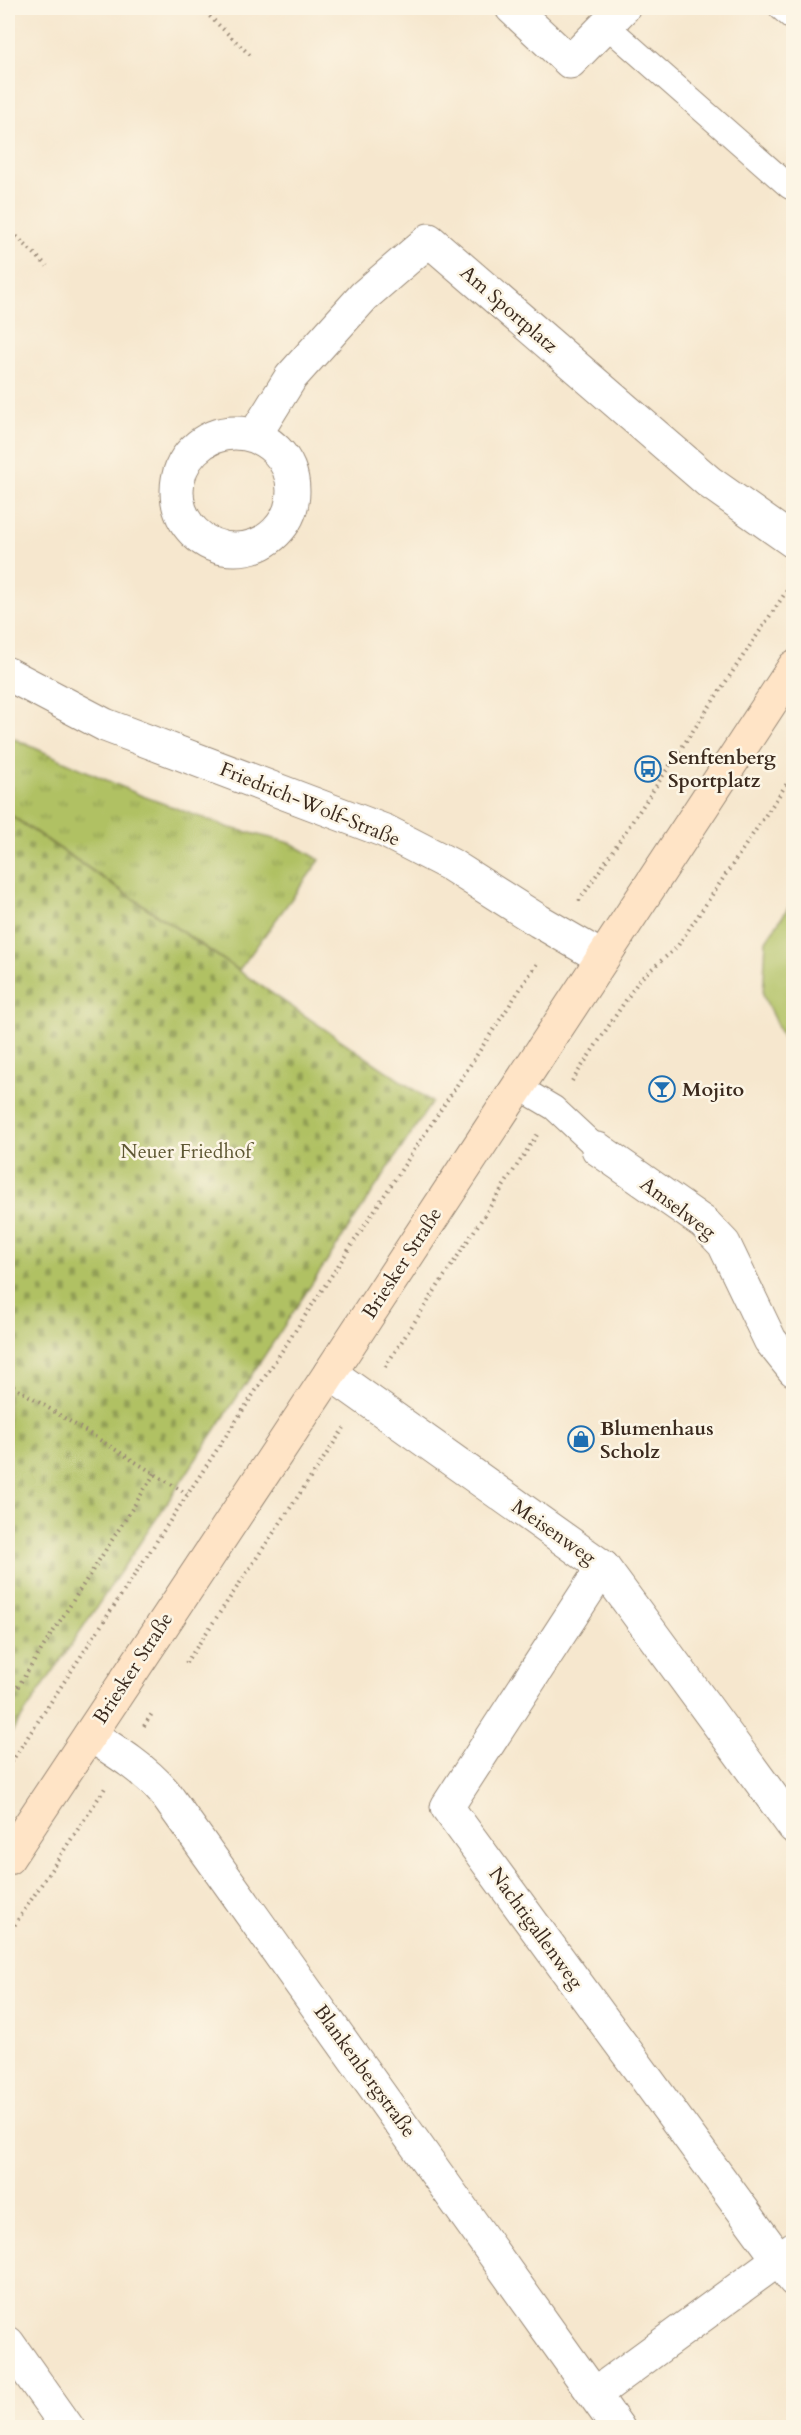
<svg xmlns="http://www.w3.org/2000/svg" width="801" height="2435" viewBox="0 0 801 2435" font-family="Cardo,serif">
<defs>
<pattern id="grass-tufts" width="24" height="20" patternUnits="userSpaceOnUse" patternTransform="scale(1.5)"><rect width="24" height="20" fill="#b0c164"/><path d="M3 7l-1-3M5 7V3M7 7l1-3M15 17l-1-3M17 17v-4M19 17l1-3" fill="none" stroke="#909d52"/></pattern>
<pattern id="cemetery-stones" width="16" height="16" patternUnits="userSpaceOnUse" patternTransform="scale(1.5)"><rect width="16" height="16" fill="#b0c164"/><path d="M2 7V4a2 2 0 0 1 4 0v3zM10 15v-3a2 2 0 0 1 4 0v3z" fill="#909d52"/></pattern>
</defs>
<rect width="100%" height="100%" fill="#fcf5e5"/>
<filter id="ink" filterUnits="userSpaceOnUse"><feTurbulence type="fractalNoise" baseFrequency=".0167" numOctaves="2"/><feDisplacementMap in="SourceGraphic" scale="12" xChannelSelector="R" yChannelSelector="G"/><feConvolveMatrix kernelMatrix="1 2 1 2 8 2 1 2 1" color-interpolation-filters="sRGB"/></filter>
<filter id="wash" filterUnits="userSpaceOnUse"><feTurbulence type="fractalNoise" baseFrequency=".008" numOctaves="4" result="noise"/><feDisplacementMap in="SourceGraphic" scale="24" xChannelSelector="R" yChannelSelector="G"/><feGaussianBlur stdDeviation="1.35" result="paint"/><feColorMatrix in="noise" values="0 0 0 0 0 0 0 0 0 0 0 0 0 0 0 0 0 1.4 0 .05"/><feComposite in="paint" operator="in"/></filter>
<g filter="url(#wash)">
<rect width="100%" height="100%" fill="#f6e7ce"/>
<!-- grass -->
<path fill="url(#grass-tufts)" stroke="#767641" stroke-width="1.5" d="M8,736L140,795L230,828L291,843L320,860L239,970L8,813Z"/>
<!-- cemetery -->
<path fill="url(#cemetery-stones)" stroke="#767641" stroke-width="1.5" d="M8,814L432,1102L177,1488L8,1738Z"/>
<!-- pitch -->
<path fill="#b0c164" stroke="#767641" stroke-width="1.5" d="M793,901V1055L786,1045L763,995L766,941Z"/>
</g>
<g filter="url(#ink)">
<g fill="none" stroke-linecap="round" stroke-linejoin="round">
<!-- service casing -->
<g stroke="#988876" stroke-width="26">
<g id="service">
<path d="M781,8L794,19"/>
<path d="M606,25L790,187L794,184"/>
<path d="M517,1086L554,1108L598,1149"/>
</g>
</g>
<!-- minor casing -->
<g stroke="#988876" stroke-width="35">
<g id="minor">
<path d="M512,8L570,62L623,8"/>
<circle cx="235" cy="491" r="58"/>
<path d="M255,435L291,377L364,296L429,240L709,482L794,542"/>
<path d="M8,674L105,725L385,831L451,865L539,921L601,957"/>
<path d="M598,1149L704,1223L724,1244L770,1340L794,1370"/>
<path d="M330,1373L603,1567L794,1827"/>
<path d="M603,1567L447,1807L794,2280"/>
<path d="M90,1735C117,1752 143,1768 164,1792L618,2428"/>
<path d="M8,2343L68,2428"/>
<path d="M595,2394L794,2248"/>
</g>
</g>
<!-- secondary casing -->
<g stroke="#988876" stroke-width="35">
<path id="secondary" d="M8,1858L330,1373L794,667"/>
</g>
<!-- path -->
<g stroke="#988876" stroke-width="4" stroke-dasharray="1.5 4.5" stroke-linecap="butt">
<path d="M201,8L251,56"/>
<path d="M8,228L47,266"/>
<path d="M579,901L794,580"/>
<path d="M572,1081L640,979L677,947L794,773"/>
<path d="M385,1367L537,1135"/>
<path d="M8,1383L187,1494"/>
<path d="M186,1663L344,1428"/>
<path d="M8,1702L155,1473"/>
<path d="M144,1726L153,1712"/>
<path d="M8,1767L538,962"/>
<path d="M8,1935L105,1788"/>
</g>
<!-- service -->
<use href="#service" stroke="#fff" stroke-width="24"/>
<!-- minor -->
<use href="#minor" stroke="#fff" stroke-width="33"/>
<!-- secondary -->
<use href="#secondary" stroke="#ffe4c6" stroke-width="33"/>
</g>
</g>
<!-- icons -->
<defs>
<g id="bus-ring" transform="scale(1.35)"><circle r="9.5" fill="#fcf5e5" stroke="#1f6fb2" stroke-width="1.5"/><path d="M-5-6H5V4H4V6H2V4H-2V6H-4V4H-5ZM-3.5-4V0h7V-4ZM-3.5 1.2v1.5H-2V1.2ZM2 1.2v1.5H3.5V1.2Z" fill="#1f6fb2"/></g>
<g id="bar-ring" transform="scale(1.35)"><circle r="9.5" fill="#fcf5e5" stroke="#1f6fb2" stroke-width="1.5"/><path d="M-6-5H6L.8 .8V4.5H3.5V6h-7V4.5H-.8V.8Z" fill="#1f6fb2"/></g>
<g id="shop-ring" transform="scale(1.35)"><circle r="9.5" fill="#fcf5e5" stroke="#1f6fb2" stroke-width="1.5"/><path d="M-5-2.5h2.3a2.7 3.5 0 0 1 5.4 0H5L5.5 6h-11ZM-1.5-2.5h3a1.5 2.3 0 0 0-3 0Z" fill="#1f6fb2"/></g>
</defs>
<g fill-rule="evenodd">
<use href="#bus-ring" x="648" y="769"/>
<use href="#bar-ring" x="662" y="1089"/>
<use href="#shop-ring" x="581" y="1439"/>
</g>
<g text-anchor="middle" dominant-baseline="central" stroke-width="5" stroke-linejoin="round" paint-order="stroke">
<!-- street labels -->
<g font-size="20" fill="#3b2a1e" stroke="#fcf5e5">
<text transform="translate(509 309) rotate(41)">Am Sportplatz</text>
<text transform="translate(310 804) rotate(22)">Friedrich-Wolf-Straße</text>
<text transform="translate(678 1208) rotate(37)">Amselweg</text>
<text transform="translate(402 1263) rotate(-57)">Briesker Straße</text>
<text transform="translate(554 1532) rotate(35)">Meisenweg</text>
<text transform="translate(133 1668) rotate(-57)">Briesker Straße</text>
<text transform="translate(536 1928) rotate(54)">Nachtigallenweg</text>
<text transform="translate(365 2071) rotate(54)">Blankenbergstraße</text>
</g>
<!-- poi labels -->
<g font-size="20" font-weight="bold" fill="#3b2a1e" stroke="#fcf5e5" text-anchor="start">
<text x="668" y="757">Senftenberg<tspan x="668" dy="23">Sportplatz</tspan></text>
<text x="682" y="1089">Mojito</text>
<text x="600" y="1428">Blumenhaus<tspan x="600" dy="23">Scholz</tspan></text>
</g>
<!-- park labels -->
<g font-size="20" fill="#5e5733" stroke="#fcf5e5">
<text x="186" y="1151">Neuer Friedhof</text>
</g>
</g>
<!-- margin -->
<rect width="801" height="2435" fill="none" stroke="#fcf5e5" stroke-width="30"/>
</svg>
